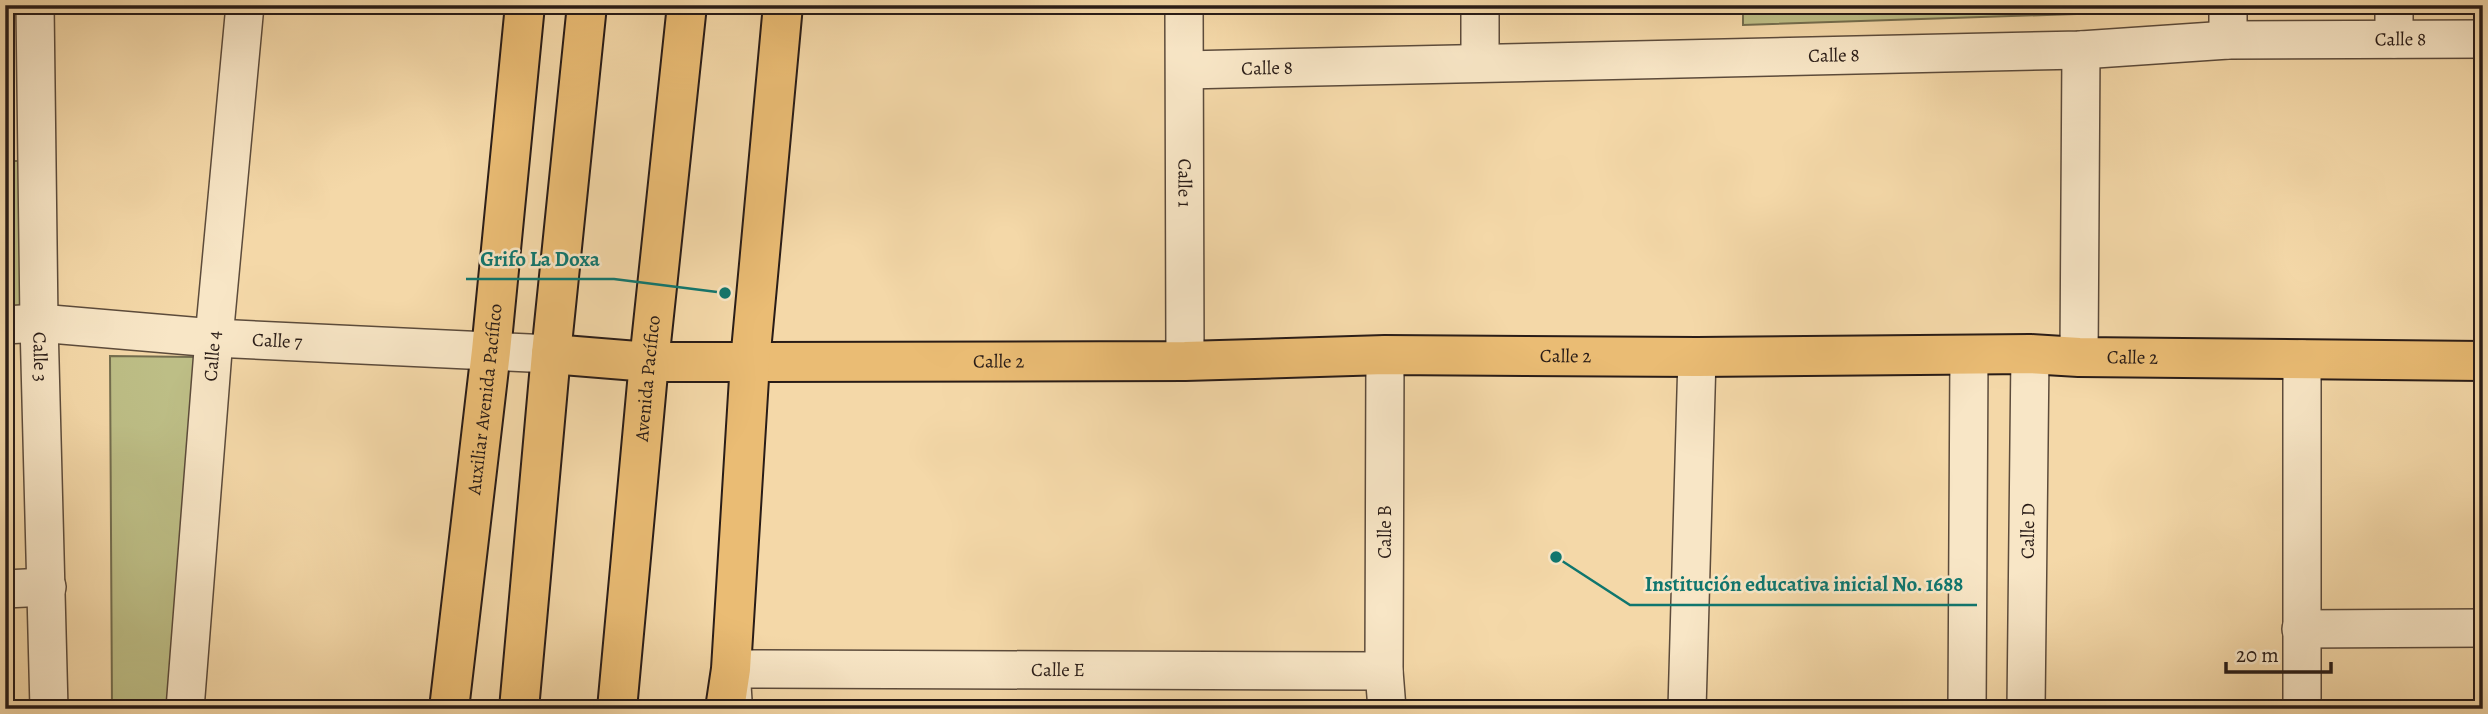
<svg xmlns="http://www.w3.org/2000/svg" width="2488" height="714" viewBox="0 0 2488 714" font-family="Alegreya,serif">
<rect width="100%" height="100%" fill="#f4d8a8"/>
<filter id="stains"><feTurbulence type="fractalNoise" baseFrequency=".00286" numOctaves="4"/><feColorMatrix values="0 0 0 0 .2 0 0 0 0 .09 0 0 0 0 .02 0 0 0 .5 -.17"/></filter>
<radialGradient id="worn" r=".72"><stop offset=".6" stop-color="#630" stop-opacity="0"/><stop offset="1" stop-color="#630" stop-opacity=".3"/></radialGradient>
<!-- green -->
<g fill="#bdbe86" stroke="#736d4e" stroke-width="2">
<path d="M5,5H10L11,161H34L33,314L5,315Z"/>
<path d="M1743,5H2225V9L1743,25Z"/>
<path d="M110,356L195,357L168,709H112Z"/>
</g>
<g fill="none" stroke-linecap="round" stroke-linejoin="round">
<!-- minor casing -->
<g stroke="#5c4b3b" stroke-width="40">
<g id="minor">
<path id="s1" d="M35,5L39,323L49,709"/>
<path id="s2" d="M1184,5L1185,361"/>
<path d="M1480,5V63"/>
<path d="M2228,5V40"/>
<path d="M2394,39V5"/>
<path id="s3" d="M1185,70L2081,50L2228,40L2483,39"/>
<path id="s4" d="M5,325L39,323L214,338L551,354"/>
<path d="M1385,355L1384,671L1387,709"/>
<path d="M2079,357L2081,50"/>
<path d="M5,589L47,587"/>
<path d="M2301,629L2483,628"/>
<path id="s5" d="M733,701L731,669L1384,671"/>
<path id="s6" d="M185,709L214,338L245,5"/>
<path d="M1687,709L1697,357"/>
<path d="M1967,709L1969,356"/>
<path id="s7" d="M2026,709L2030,354"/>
<path d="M2302,709V359"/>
</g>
</g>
<!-- major casing -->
<g stroke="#291c17" stroke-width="42">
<g id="major">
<path id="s8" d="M551,354L649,362H750L1185,361L1385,355L1697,357L2030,354L2079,357L2483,361"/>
<path id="s9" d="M449,709L491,351L525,5"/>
<path d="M519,709L551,354L587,5"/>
<path id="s10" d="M617,709L649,362L687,5"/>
<path d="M725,709L731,669L750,362L783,5"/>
</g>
</g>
<!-- minor -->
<use href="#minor" stroke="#f8e6c6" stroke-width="37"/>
<!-- major -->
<use href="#major" stroke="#eabc74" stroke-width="38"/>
</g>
<g text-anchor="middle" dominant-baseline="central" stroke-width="5" stroke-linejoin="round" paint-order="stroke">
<!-- street labels -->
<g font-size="19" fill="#291c17" stroke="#f8e6c6">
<text stroke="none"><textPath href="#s3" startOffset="1216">Calle 8</textPath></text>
<text stroke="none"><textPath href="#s3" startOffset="649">Calle 8</textPath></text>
<text stroke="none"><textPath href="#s3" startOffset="82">Calle 8</textPath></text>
<text stroke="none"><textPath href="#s2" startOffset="178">Calle 1</textPath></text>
<text stroke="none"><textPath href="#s4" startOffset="273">Calle 7</textPath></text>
<text stroke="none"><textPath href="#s8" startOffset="1015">Calle 2</textPath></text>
<text stroke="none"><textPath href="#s1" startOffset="352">Calle 3</textPath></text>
<text stroke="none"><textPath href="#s6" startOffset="354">Calle 4</textPath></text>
<text stroke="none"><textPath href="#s8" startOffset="1582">Calle 2</textPath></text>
<text stroke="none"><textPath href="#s8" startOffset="448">Calle 2</textPath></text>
<text stroke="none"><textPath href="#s10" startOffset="332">Avenida Pacífico</textPath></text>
<text stroke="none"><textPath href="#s9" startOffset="312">Auxiliar Avenida Pacífico</textPath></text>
<text stroke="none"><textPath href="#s7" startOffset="178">Calle D</textPath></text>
<text transform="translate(1385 532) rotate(-90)">Calle B</text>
<text stroke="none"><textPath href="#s5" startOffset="359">Calle E</textPath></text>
</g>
</g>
<!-- callouts -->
<path fill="none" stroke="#0f766e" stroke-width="2.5" d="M725 293L614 279H466M1556 557L1630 605H1977"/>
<g fill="#0f766e" stroke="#f8e6c6" stroke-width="2.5">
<circle cx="725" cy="293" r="7"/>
<circle cx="1556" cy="557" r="7"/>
</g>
<g font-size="21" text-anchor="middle" font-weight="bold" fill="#0f766e" stroke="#f8e6c6" stroke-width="5" stroke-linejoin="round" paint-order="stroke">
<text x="540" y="266">Grifo La Doxa</text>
<text x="1804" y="591">Institución educativa inicial No. 1688</text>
</g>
<!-- margin -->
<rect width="2488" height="714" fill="none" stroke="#f4d8a8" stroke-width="28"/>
<rect x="7" y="7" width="2474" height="700" fill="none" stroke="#291c17" stroke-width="3.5"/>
<rect x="14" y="14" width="2460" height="686" fill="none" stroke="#291c17" stroke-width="2"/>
<!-- scale -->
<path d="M2226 662v10h105v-10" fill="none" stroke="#291c17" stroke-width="3.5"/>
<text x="2236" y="662" font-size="21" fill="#291c17" stroke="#f8e6c6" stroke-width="5" paint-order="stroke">20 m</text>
<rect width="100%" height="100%" filter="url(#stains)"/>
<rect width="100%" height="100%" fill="url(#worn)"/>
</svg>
